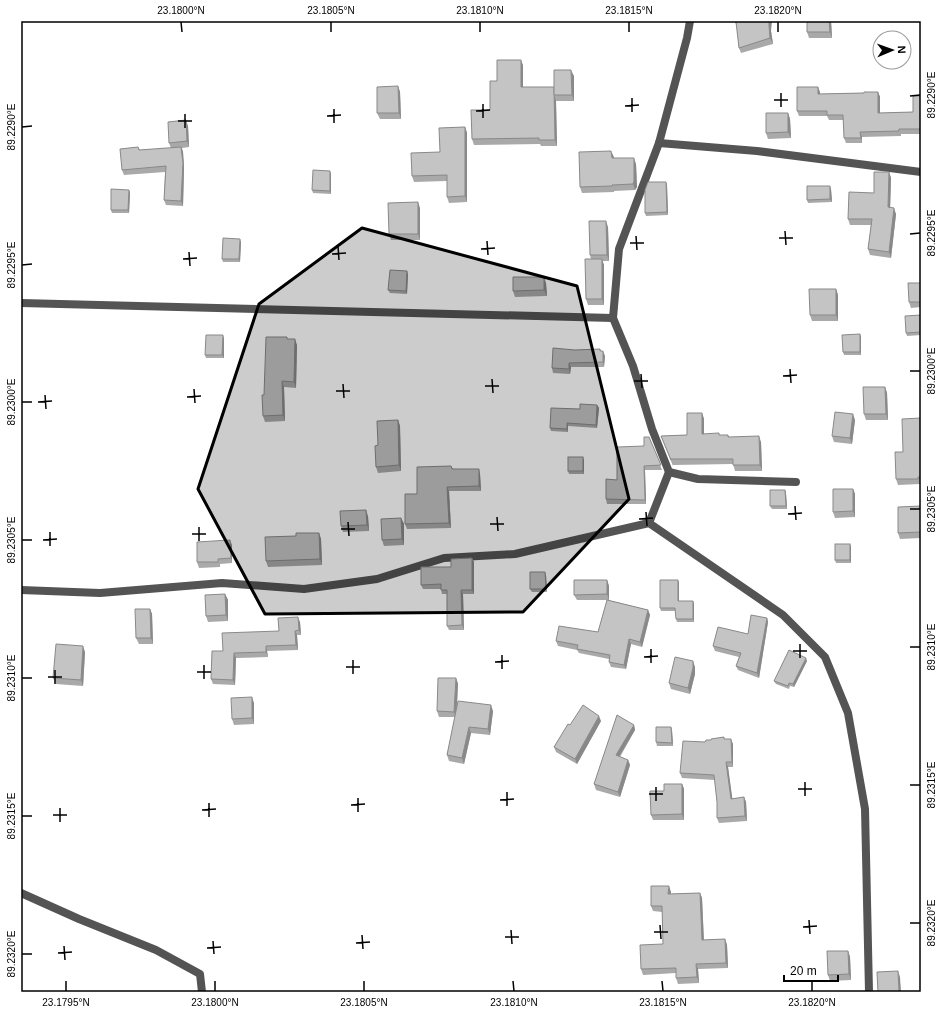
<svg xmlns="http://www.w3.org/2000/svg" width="942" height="1013" viewBox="0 0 942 1013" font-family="Helvetica,sans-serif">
<rect width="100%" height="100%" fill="#fff"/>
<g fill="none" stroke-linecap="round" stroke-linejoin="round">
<!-- street -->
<g stroke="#545454" stroke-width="8">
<path d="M690,21L687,38L659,143L619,249L613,318L633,366L652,429L669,472L698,479L796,482"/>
<path d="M659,143L757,151L921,172"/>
<path d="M21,303L613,318"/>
<path d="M649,523L669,472"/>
<path d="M21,590L100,593L222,583L304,589L377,579L444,558L515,554L649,523L783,615L825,657L848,713L865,809L869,992"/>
<path d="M21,893L79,919L156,950L200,974L202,992"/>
</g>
</g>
<!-- wall -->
<g fill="#a9a9a9">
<path d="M735,21L771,31L773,44L741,53L739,48L737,28Z"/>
<path d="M831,21L832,38H809L807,32Z"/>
<path d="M523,65V87H554L574,76V101H556L557,146H541L540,144L474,145L472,139L490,110L497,81Z"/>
<path d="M398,86L400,92L401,119H380L377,113Z"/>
<path d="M820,92V94L864,93L878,92L880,97V113L913,112L921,96V134H901V136L862,137V143H846L844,138V120H829L827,116H799L797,111Z"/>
<path d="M788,113L790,119L791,138L768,139L766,133Z"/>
<path d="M188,126L189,147L182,148L183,152L184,168L183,206L166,205L164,200L165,172L124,175L122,170L138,147L140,150L171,148L169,143Z"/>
<path d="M465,127L467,133V202L449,203L447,197V181L414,182L412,176L440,152Z"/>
<path d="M614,157V158L636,164L637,187L635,190L614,191V192L582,193L580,187Z"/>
<path d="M889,172L891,178L890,208L896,214L891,258L870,255L868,249L871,225H850L848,219L874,193Z"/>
<path d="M331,174V194L313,193L312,190Z"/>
<path d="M666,182L667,185L668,215L646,216L645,213Z"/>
<path d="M831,189L832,202L808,203L807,200Z"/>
<path d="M129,190L130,193L129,213H112L111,210Z"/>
<path d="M420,208V240H391L389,234Z"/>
<path d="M608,227L609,261H602L604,265V305H588L586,299L591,259L590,255Z"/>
<path d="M241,242L240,262H223L222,259Z"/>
<path d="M408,274L407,294L390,293L388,290Z"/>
<path d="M546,283L547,296L515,297L513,291Z"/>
<path d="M921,283V307L911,308L909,302Z"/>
<path d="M836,289L838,295V321H812L810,315Z"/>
<path d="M921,315V335L907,336L906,333Z"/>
<path d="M860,334L861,337V355H844L843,352Z"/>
<path d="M224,338V358H206L205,355Z"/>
<path d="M288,339L297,345L296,388L284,387L285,421L265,422L263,416L264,395Z"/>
<path d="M600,349L601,351L605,356L604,367H571L570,374L553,373L552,368L575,350Z"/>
<path d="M885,387L887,393L888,420H866L864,414Z"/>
<path d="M597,405L599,408L597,428L568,426V432L551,431L550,428L580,409Z"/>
<path d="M702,413L704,419V434L720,435H728L729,437L761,442L762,471H735L733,464L673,465V466L661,436L687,435Z"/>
<path d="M921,418V483H920V484L898,485L896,479L903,452Z"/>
<path d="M398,420L400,426L401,471L378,473L376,467L378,445Z"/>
<path d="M855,420L852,444L834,442L832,436Z"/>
<path d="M649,437L662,470H645L646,504H607L606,499L644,446Z"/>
<path d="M584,460V474H569L568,471Z"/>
<path d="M451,466L453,469L480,474L481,491H449L451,528L407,529L405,524L417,494Z"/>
<path d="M853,489L855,494V517L835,518L833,512Z"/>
<path d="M785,490L786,493L787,509H772L770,506Z"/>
<path d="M921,506V538L900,539L898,533Z"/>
<path d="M368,516L369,531L343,532L341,526Z"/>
<path d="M401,518L404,524V545L384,546L382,540Z"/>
<path d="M319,533L321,539L322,565L268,567L266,561L296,536Z"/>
<path d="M850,544L851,547V563H836L835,560Z"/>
<path d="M232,545V563L220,564V567L199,568L197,562Z"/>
<path d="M472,558L474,562V594H463L464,630H449L447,626V594H442L441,589H423L421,585L451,567Z"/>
<path d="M546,575L547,592H532L530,589Z"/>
<path d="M607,580L609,586V600H608L648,610L650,615L642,647L631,644L626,669L611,667L609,662V659L579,653L577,650L558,646L556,641L598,632L607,600H577L574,595Z"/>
<path d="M678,580L679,583V601H693L694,604V622H677L676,619V611H661L660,608Z"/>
<path d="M225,594L228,600V621L208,622L206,616Z"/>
<path d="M150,609L152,614L153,644H139L136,638Z"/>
<path d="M767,618L768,622L759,678L738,670L736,666L739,657L715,651L713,646L748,634Z"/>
<path d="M300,622L301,635H297L298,650L267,651L268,657L236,658L235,685L213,684L211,679L223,651L279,631Z"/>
<path d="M85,652L83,686L56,684L53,678Z"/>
<path d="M807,661L794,687L790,686L789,689L776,684L774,681Z"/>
<path d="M695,667V674L690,694L671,689L669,683Z"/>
<path d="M456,678L458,684L457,708L493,711L490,735L471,733L464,764L449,761L447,755L455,717H439L437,711Z"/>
<path d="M254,703V724L234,725L232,719Z"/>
<path d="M601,721L577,764L556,752L554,747L570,725Z"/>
<path d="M634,725L635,730L620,757L628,760L630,765L620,797L596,790L594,784Z"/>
<path d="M671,727L672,730L673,746H657L656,742Z"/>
<path d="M724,737V739L733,744V767H728L732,799L744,797L746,802L747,821L719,823L717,818V802L715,780L682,778L680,773L705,742L711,740Z"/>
<path d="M682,784L684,789V820H653L651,815L664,791Z"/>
<path d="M671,892V894L700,893L702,898L704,940L725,939L727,945L728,968L698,969L699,983L678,984L676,978V973L643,975L641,969L663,944L662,912L653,911L651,906Z"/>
<path d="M848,951L850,957L851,980L830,981L828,975Z"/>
</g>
<!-- shaded-wall -->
<g fill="#898989">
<path d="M769,21H772L771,31L773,44L770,38L769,26Z"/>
<path d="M829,21H831L832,38L830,32Z"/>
<path d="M521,60L523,65V93L521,87Z"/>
<path d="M571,70L574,76V101L572,95Z"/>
<path d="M398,86L400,92L401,119L399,113Z"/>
<path d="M818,87L820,92V99L818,94Z"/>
<path d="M878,92L880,97V118L878,113Z"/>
<path d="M554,95L556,101L557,146L555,140Z"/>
<path d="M788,113L790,119L791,138L788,132Z"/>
<path d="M186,120L188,126L189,147L187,141Z"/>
<path d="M465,127L467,133V202L465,196Z"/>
<path d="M860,132L862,137V143L861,138Z"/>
<path d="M181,147L183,152L184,168L183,206L181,201Z"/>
<path d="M611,151L614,157V164L612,158Z"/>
<path d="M634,158L636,164L637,187L635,190L633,184Z"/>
<path d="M330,171L331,174V194L330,191Z"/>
<path d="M889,172L891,178L890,213L888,207Z"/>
<path d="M666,182L667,185L668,215L667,212Z"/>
<path d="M830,186L831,189L832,202L830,199Z"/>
<path d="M129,190L130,193L129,213L128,210Z"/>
<path d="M418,202L420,208V240L418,234Z"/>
<path d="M894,208L896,214L891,258L889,252Z"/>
<path d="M606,221L608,227L609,261L607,255Z"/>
<path d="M240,239L241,242L240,262L239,259Z"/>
<path d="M602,259L604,265V305L602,299Z"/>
<path d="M407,271L408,274L407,294L406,291Z"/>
<path d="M544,277L546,283L547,296L544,290Z"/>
<path d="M836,289L838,295V321L836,315Z"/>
<path d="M860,334L861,337V355L860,352Z"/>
<path d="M223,335L224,338V358L222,355Z"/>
<path d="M295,339L297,345L296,388L294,382Z"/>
<path d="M603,351L605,356L604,367L603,362Z"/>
<path d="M569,363L571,367L570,374L569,369Z"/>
<path d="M282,381L284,387L285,421L283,415Z"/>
<path d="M885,387L887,393L888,420L886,414Z"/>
<path d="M597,405L599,408L597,428L596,425Z"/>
<path d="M702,413L704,419V439L702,434Z"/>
<path d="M853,414L855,420L852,444L850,438Z"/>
<path d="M398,420L400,426L401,471L399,465Z"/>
<path d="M567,423L568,426V432L567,429Z"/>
<path d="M759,436L761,442L762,471L760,465Z"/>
<path d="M583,457L584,460V474L583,471Z"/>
<path d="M644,466L645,470L646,504L645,500Z"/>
<path d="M479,469L480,474L481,491L479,486Z"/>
<path d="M447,487L449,491L451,528L449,523Z"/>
<path d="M853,489L855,494V517L853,511Z"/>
<path d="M785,490L786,493L787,509L786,506Z"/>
<path d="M366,510L368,516L369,531L367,525Z"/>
<path d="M401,518L404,524V545L402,539Z"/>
<path d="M319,533L321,539L322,565L320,559Z"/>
<path d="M230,540L232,545V563L231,558Z"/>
<path d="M850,544L851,547V563L850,560Z"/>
<path d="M472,558L474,562V594L472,590Z"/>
<path d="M545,572L546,575L547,592L546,589Z"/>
<path d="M607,580L609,586V600L607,594Z"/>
<path d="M678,580L679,583V604L678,601Z"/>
<path d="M461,590L463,594L464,630L462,625Z"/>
<path d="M225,594L228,600V621L226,615Z"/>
<path d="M693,601L694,604V622L693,619Z"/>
<path d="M150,609L152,614L153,644L151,638Z"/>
<path d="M648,610L650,615L642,647L640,642Z"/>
<path d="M298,617L300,622L301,635L299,630Z"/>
<path d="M767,618L768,622L759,678L757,673Z"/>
<path d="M295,631L297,635L298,650L296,645Z"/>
<path d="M629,639L631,644L626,669L624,665Z"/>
<path d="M83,646L85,652L83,686L81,680Z"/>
<path d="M266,646L267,651L268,657L266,652Z"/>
<path d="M234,653L236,658L235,685L233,680Z"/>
<path d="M806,658L807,661L794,687L793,684Z"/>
<path d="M693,661L695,667V674L690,694L688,688Z"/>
<path d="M456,678L458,684L456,718L454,712Z"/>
<path d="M252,697L254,703V724L252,718Z"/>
<path d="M491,705L493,711L490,735L488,729Z"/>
<path d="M599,716L601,721L577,764L575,759Z"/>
<path d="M634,725L635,730L617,760L616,755Z"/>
<path d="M469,727L471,733L464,764L462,758Z"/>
<path d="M671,727L672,730L673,746L672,743Z"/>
<path d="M731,739L733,744V767L732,762Z"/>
<path d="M628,760L630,765L620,797L618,792Z"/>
<path d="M726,762L728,767L733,803L731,799Z"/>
<path d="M682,784L684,789V820L682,814Z"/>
<path d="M744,797L746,802L747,821L745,816Z"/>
<path d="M669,886L671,892L670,900L668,894Z"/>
<path d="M700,893L702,898L704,946L702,940Z"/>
<path d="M725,939L727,945L728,968L726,963Z"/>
<path d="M848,951L850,957L851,980L849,974Z"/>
<path d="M696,964L698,969L699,983L697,977Z"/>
<path d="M898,971L900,977L901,992H899Z"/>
</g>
<!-- building -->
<g fill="#c4c4c4" stroke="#898989">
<path d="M735,21H769V26L770,38L739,48L736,22H735Z"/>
<path d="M807,21H829L830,32H807Z"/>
<path d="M497,60H521V87H554L555,140H539V138L472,139L471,110H490V81H497Z"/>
<path d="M554,70H571L572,95H554Z"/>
<path d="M398,86L399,113H377V87Z"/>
<path d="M797,87H818V94L864,93V92H878V113L913,112V96H921V129H899V131L860,132L861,138H844L843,115H827V111H797Z"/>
<path d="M766,113H788V132L766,133Z"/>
<path d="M186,120L187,141L169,143L168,122Z"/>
<path d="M465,127V196L447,197V175L412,176L411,153L440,152L439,128Z"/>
<path d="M138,147L139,150L181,147L183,163L181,201L164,200L166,166L122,170L120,149Z"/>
<path d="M611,151L612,158H634V181L633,184L612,185V186L580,187L579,152Z"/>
<path d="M313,170L330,171V191L312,190Z"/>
<path d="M874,172H889L888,207L894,208L889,252L868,249L872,219H848L849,192L874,193Z"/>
<path d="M648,182H666L667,212L645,213V190Z"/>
<path d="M807,186H830V199L807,200Z"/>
<path d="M111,189L129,190L128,210H111Z"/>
<path d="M418,202V234H389L388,203Z"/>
<path d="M589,221H606L607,255H590Z"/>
<path d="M223,238L240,239L239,259H222Z"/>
<path d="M585,259H602V299H586Z"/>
<path d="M390,270L407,271L406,291L388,290Z"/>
<path d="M513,277H544V290L513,291Z"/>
<path d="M908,283H921V302H909Z"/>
<path d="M809,289H836V315H810Z"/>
<path d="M921,315V332L906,333L905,316Z"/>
<path d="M860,334V352H843L842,335Z"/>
<path d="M206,335H223L222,355H205Z"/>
<path d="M266,337H287V339H295L294,382L282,381L283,415L263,416L262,395H264Z"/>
<path d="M553,348L575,350L600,349V351H603V362L569,363V369L552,368Z"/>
<path d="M863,387H885L886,414H864Z"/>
<path d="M580,404L597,405L596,425L567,423V429L550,428L551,408L580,409Z"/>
<path d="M835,412L853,414L850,438L832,436Z"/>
<path d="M687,413H702V434L719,433V435H728V437L759,436L760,465H733V459H671V460L661,436L687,435Z"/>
<path d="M921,418V477H918V479H896L895,452H903L902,419Z"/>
<path d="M398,420L399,465L376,467L375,446L378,445L377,421Z"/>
<path d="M644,437H649L661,465L644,466L645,500L606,499V479L617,480V447L644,446Z"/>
<rect x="568" y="457" width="15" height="14"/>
<path d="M451,466L452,469H479V486L447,487L449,523L405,524V494H417V467Z"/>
<path d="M833,489H853V511L833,512Z"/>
<path d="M770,490H785L786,506H770Z"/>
<path d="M921,506V532L898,533V507Z"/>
<path d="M366,510L367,525L341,526L340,511Z"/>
<path d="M401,518L402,539L382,540L381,519Z"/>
<path d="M296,533H319L320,559L266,561L265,537L296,536Z"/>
<path d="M230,540L231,558L218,559V562H197V542Z"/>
<rect x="835" y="544" width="15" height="16"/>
<path d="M472,558V590H461L462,625L447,626V590H441V584L421,585V567H451V559Z"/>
<path d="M530,572H545L546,589H530Z"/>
<path d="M574,580H607V594L574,595Z"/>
<path d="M660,580H678V601H693V619H676L675,608H660Z"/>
<path d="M225,594L226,615L206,616L205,595Z"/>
<path d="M607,600L648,610L640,642L629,639L624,665L609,662L610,655L577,649L578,645L556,641L559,626L598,632Z"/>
<path d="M135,609H150L151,638H136Z"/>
<path d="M751,615L767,618L757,673L736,666L741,653L713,646L718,627L748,634Z"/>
<path d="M298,617L299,630L295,631L296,645L266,646V652L234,653L233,680L211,679L212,651H223L222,633L279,631L278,618Z"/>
<path d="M56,644L83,646L81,680L53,678Z"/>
<path d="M789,650L806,658L793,684L789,683L788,686L774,681Z"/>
<path d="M675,657L693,661V668L688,688L669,683Z"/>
<path d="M438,678H456L454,712L437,711Z"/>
<path d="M252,697V718L232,719L231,698Z"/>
<path d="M458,701L491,705L488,729L469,727L462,758L447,755Z"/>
<path d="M583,705L599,716L575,759L554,747L568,724L570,725Z"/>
<path d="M617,715L634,725L616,755L628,760L618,792L594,784Z"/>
<path d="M656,727H671L672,743L656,742Z"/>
<path d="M724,737V739H731L732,762H726L731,799L744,797L745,816L717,818V802L714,775L680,773L683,741L705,742L706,740H711V739Z"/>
<path d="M664,784H682V814L651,815L650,791H664Z"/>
<path d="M651,886H669L668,894L700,893L702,940L725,939L726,963L696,964L697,977L676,978V968L641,969L640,945L663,944L662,906H651Z"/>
<path d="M827,951H848L849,974L828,975Z"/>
<path d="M898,971L899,992H878L877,972Z"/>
</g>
<!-- marked area -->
<path fill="#000" fill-opacity="0.2" stroke="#000" stroke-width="3" stroke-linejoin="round" d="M362,228L577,286L629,499L523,612L265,614L198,489L259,304Z"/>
<!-- ticks -->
<path fill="none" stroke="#000" stroke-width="1.5" d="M181,22L182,32M331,22V32M480,22V32M629,22V32M778,22V32M781,93V107M910,96L920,95M632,98V112M774,100H788M483,104V118M625,106L639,105M334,109V123M476,111L490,110M185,114V128M327,116L341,115M178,121H192M22,127L32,126M785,231L786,245M910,234L920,233M636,236L637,250M779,238H793M487,241L488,255M630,243H644M338,246L339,260M481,249L495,248M189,252L190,266M332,254L346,253M183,259L197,258M22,265L32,264M790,369L791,383M910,371H920M641,374L642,388M783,376L797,375M492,379L493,393M634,381H648M343,384L344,398M485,386H499M194,389L195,403M336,391H350M45,395L46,409M187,397L201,396M22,402H32M38,402L52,401M795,506L796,520M910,509H920M646,512L647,526M788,514L802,513M497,517L498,531M639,519L653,518M348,522L349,536M490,524H504M199,527V541M341,529H355M50,532V546M192,534H206M22,540H32M43,540L57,539M800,644V658M910,647H920M651,649V663M793,651H807M502,655V669M644,657L658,656M353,660V674M495,662L509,661M204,665V679M346,667H360M55,670V684M197,672H211M48,677H62M22,678H32M805,782V796M910,785H920M656,787V801M798,789H812M507,792V806M649,794H663M358,798V812M500,800L514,799M209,803V817M351,805L365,804M60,808V822M202,810L216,809M53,815H67M22,816H32M809,920L810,934M910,923H920M660,925L661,939M803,927L817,926M511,930L512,944M654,932H668M362,935L363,949M505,937H519M213,941L214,954M356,943L370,942M64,946L65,960M207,948L221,947M58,953L72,952M22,954H32M66,981V991M215,981V991M364,981V991M513,981L514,991M662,981L663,991M812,981V991"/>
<!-- border -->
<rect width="942" height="1013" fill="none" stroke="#ffffff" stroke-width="44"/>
<!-- north arrow -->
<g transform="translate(892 50) rotate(88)"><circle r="19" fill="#ffffff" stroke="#999999"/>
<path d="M0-3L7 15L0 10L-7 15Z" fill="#000000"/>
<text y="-6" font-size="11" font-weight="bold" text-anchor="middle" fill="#000000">N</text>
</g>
<!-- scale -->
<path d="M784 975v6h54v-6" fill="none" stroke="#000000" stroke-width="2"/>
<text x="790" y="975" font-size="12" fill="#000000" stroke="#ffffff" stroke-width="3" paint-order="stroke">20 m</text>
<rect x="22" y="22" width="898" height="969" fill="none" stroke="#000" stroke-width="1.5"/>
<g font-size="10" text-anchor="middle" fill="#000">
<text x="181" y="14">23.1800°N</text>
<text x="331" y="14">23.1805°N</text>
<text x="480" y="14">23.1810°N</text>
<text x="629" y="14">23.1815°N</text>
<text x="778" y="14">23.1820°N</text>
<text transform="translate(931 95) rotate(-90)" y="4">89.2290°E</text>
<text transform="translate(11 127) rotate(-90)" y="4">89.2290°E</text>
<text transform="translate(931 233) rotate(-90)" y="4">89.2295°E</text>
<text transform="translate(11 265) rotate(-90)" y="4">89.2295°E</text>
<text transform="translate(931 371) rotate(-90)" y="4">89.2300°E</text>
<text transform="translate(11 402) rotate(-90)" y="4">89.2300°E</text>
<text transform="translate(931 509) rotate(-90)" y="4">89.2305°E</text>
<text transform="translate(11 540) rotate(-90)" y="4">89.2305°E</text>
<text transform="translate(931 647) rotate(-90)" y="4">89.2310°E</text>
<text transform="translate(11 678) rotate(-90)" y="4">89.2310°E</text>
<text transform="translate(931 785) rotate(-90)" y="4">89.2315°E</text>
<text transform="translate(11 816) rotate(-90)" y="4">89.2315°E</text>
<text transform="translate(931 923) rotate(-90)" y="4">89.2320°E</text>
<text transform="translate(11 954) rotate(-90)" y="4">89.2320°E</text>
<text x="66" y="1006">23.1795°N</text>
<text x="215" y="1006">23.1800°N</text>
<text x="364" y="1006">23.1805°N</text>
<text x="514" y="1006">23.1810°N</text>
<text x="663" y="1006">23.1815°N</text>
<text x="812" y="1006">23.1820°N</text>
</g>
</svg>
